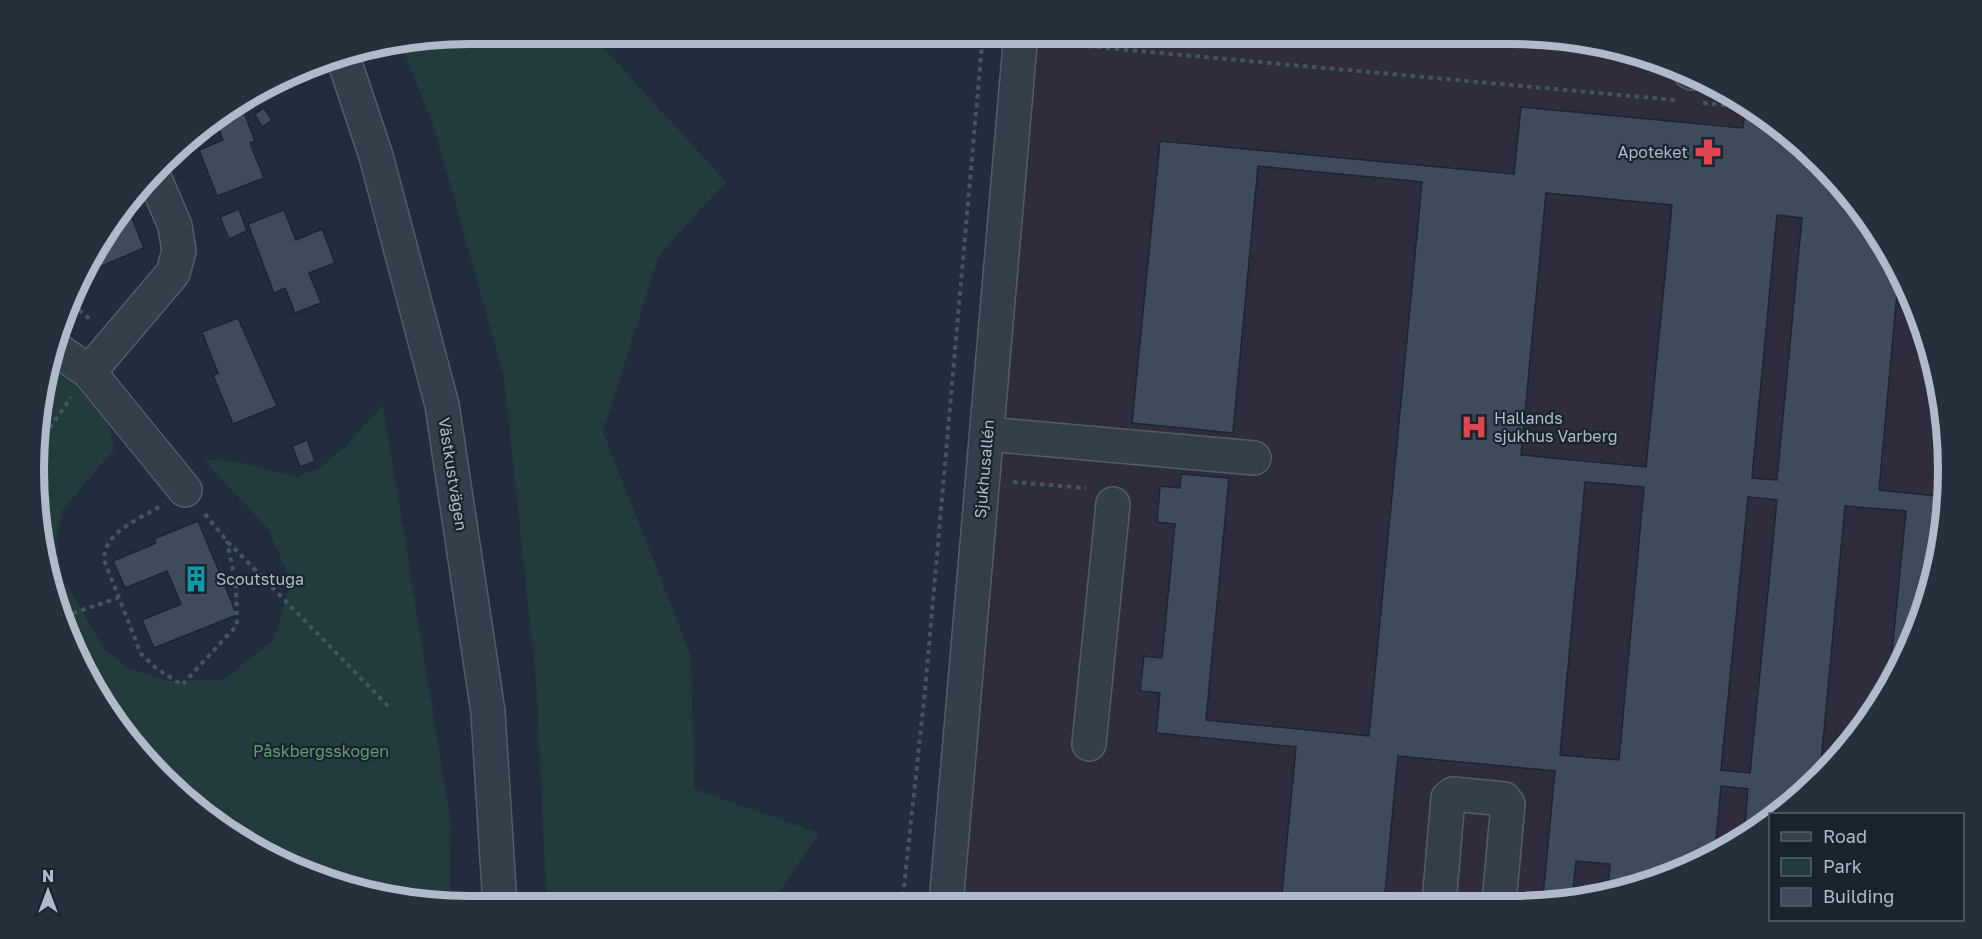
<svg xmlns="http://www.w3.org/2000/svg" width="1982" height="939" viewBox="0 0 1982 939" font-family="'Golos Text',sans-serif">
<rect width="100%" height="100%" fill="#212d3c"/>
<!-- medical -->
<path fill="#2f2d3d" d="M1040,33H1513L1598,41L1680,66L1755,107L1821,161L1876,227L1916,303L1941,385L1949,470L1941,555L1916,637L1859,735L1780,814H1770V820L1680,873L1570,902L959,904Z"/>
<!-- green -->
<g fill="#233b3d">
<path d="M470,33H590L726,182L659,255L603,432L691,656L694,789L819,833L770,905L547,906L536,679L504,377L435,130L401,44Z"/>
<path d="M50,362C87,391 107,399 114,450L62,510L57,542L62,577L104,649L126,667L167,681L223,680L274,640L291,581L268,529L204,460L235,461L297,477L321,467L345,447L383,405L451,824L450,904L384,898L302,873L227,833L161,778L78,663L37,527L41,384Z"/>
</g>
<!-- building -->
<g fill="#3d4b5b" stroke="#1c2633" stroke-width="1.5" fill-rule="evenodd">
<path d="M1746,102L1821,161L1876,227L1899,271L1879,490L1946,497L1941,555L1916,637L1889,682L1906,511L1845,506L1820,774L1780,814H1770V820L1744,835L1748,789L1721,786L1715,852L1680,873L1608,892L1610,864L1576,861L1572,900L1543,897L1555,771L1398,756L1384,903H1281L1296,747L1156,733L1160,693L1140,691L1144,656L1162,658L1175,524L1157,522L1160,486L1180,488L1181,474L1229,478L1206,720L1369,736L1422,182L1258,166L1233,433L1132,423L1160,141L1514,174L1521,107L1743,128ZM1546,193L1672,205L1646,467L1521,455ZM1777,215L1802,218L1777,480L1752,478ZM1585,482L1644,487L1619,760L1560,755ZM1748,497L1777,500L1750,773L1721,770Z"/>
<path d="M242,107L255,141L250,143L264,178L217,196L199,150L223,140L214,118Z"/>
<path d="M264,108L272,120L262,127L255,114Z"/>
<path d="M122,209L125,215L130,213L144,248L85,273L92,251L97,247L96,245Z"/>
<path d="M239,209L247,231L229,239L220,217Z"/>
<path d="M284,210L296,240L322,229L335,263L309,273L321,303L295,313L285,288L274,293L248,224Z"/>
<path d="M238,318L277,406L233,424L213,375L218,373L202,332Z"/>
<path d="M307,440L315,461L300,467L292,446Z"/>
<path d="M198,521L237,615L154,648L142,620L181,604L167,571L125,588L113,561L156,543L154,539Z"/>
</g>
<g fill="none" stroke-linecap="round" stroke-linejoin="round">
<!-- minor casing -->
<g stroke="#535d6a" stroke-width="36">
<g id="minor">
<path d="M342,54L376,156L442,405L488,712L500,906"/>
<path d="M1690,72L1692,73"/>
<path d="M55,348L89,372L185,490"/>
<path d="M89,372L173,273L179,251L175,226L152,172"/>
<path d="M987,434L1254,458"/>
<path d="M1089,744L1113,504"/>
<path d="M1439,903L1448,798L1453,794L1504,799L1508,804L1499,902"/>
<path d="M946,904L1021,33"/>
</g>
</g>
<!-- path -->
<g stroke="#41585a" stroke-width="4" stroke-dasharray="4.5 4.5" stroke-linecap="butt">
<path d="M1052,43L1675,100"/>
<path d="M1084,46L1086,33"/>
<path d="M1703,103L1733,106L1734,95"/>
<path d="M72,304L92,321"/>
<path d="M40,443L71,397"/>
<path d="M1013,482L1086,488"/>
<path d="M159,507C138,520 104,532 104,560L141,654L156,668L182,685L237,625L236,585L227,541"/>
<path d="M205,514L227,541L391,709"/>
<path d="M64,616L118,598"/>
<path d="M902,905L925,691L983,33"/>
</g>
<!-- minor -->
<use href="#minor" stroke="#353f4c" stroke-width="33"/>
</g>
<!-- icons -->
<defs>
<g id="pharmacy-bare" transform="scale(2.07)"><path d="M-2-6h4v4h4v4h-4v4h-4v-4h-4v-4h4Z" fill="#e0444e" stroke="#1a2431" stroke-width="2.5" paint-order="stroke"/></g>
<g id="hospital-bare" transform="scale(2.07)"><path d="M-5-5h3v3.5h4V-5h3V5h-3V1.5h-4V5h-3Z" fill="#e0444e" stroke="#1a2431" stroke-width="2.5" paint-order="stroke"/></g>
<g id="building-bare" transform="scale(2.07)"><path d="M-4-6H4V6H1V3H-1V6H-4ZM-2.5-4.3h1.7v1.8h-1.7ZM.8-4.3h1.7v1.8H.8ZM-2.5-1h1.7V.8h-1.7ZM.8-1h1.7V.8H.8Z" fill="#0f9aa8" stroke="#1a2431" stroke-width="2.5" paint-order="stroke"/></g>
</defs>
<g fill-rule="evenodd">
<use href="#pharmacy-bare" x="1708" y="152"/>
<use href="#hospital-bare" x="1474" y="427"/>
<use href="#building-bare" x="196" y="579"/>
</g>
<g text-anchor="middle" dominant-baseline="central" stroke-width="4.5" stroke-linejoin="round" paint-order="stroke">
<!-- poi labels -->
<g font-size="16" fill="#b0bac8" stroke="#1a2431" text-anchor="start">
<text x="1688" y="152" text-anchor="end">Apoteket</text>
<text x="1494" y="418">Hallands<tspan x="1494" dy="18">sjukhus Varberg</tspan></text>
<text x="216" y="579">Scoutstuga</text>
</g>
<!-- street labels -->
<g font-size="16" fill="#b0bac8" stroke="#1a2431">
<text transform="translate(984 469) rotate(-85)">Sjukhusallén</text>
<text transform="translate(453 474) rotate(81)">Västkustvägen</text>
</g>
<!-- park labels -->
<g font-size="16" fill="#659b70" stroke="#1a2431">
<text x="321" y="751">Påskbergsskogen</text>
</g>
</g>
<!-- crop -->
<path d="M0 0H1982V939H0ZM470 44H1512A426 426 0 0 1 1938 470V470A426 426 0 0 1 1512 896H470A426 426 0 0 1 44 470V470A426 426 0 0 1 470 44Z" fill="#26303d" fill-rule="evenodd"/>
<path fill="none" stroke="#b0bac8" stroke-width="8" d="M470 44H1512A426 426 0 0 1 1938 470V470A426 426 0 0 1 1512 896H470A426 426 0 0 1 44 470V470A426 426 0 0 1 470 44Z"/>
<!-- legend -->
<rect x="1769" y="813" width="195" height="108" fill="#1a2431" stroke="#56606d" stroke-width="1.5"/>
<rect x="1781" y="832" width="30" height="9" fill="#353f4c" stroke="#56606d" stroke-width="1.5"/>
<text x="1823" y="843" font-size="18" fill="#b0bac8">Road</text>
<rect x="1781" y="858" width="30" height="18" fill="#233b3d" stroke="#56606d" stroke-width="1.5"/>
<text x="1823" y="873" font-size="18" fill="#b0bac8">Park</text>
<rect x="1781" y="888" width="30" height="18" fill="#3d4b5b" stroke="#56606d" stroke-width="1.5"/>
<text x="1823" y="903" font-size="18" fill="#b0bac8">Building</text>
<!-- north arrow -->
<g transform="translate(48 891)" stroke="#1a2431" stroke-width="4.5" paint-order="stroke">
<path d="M0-4.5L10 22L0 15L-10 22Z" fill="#b0bac8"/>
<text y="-9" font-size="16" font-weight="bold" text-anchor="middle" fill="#b0bac8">N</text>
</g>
</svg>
